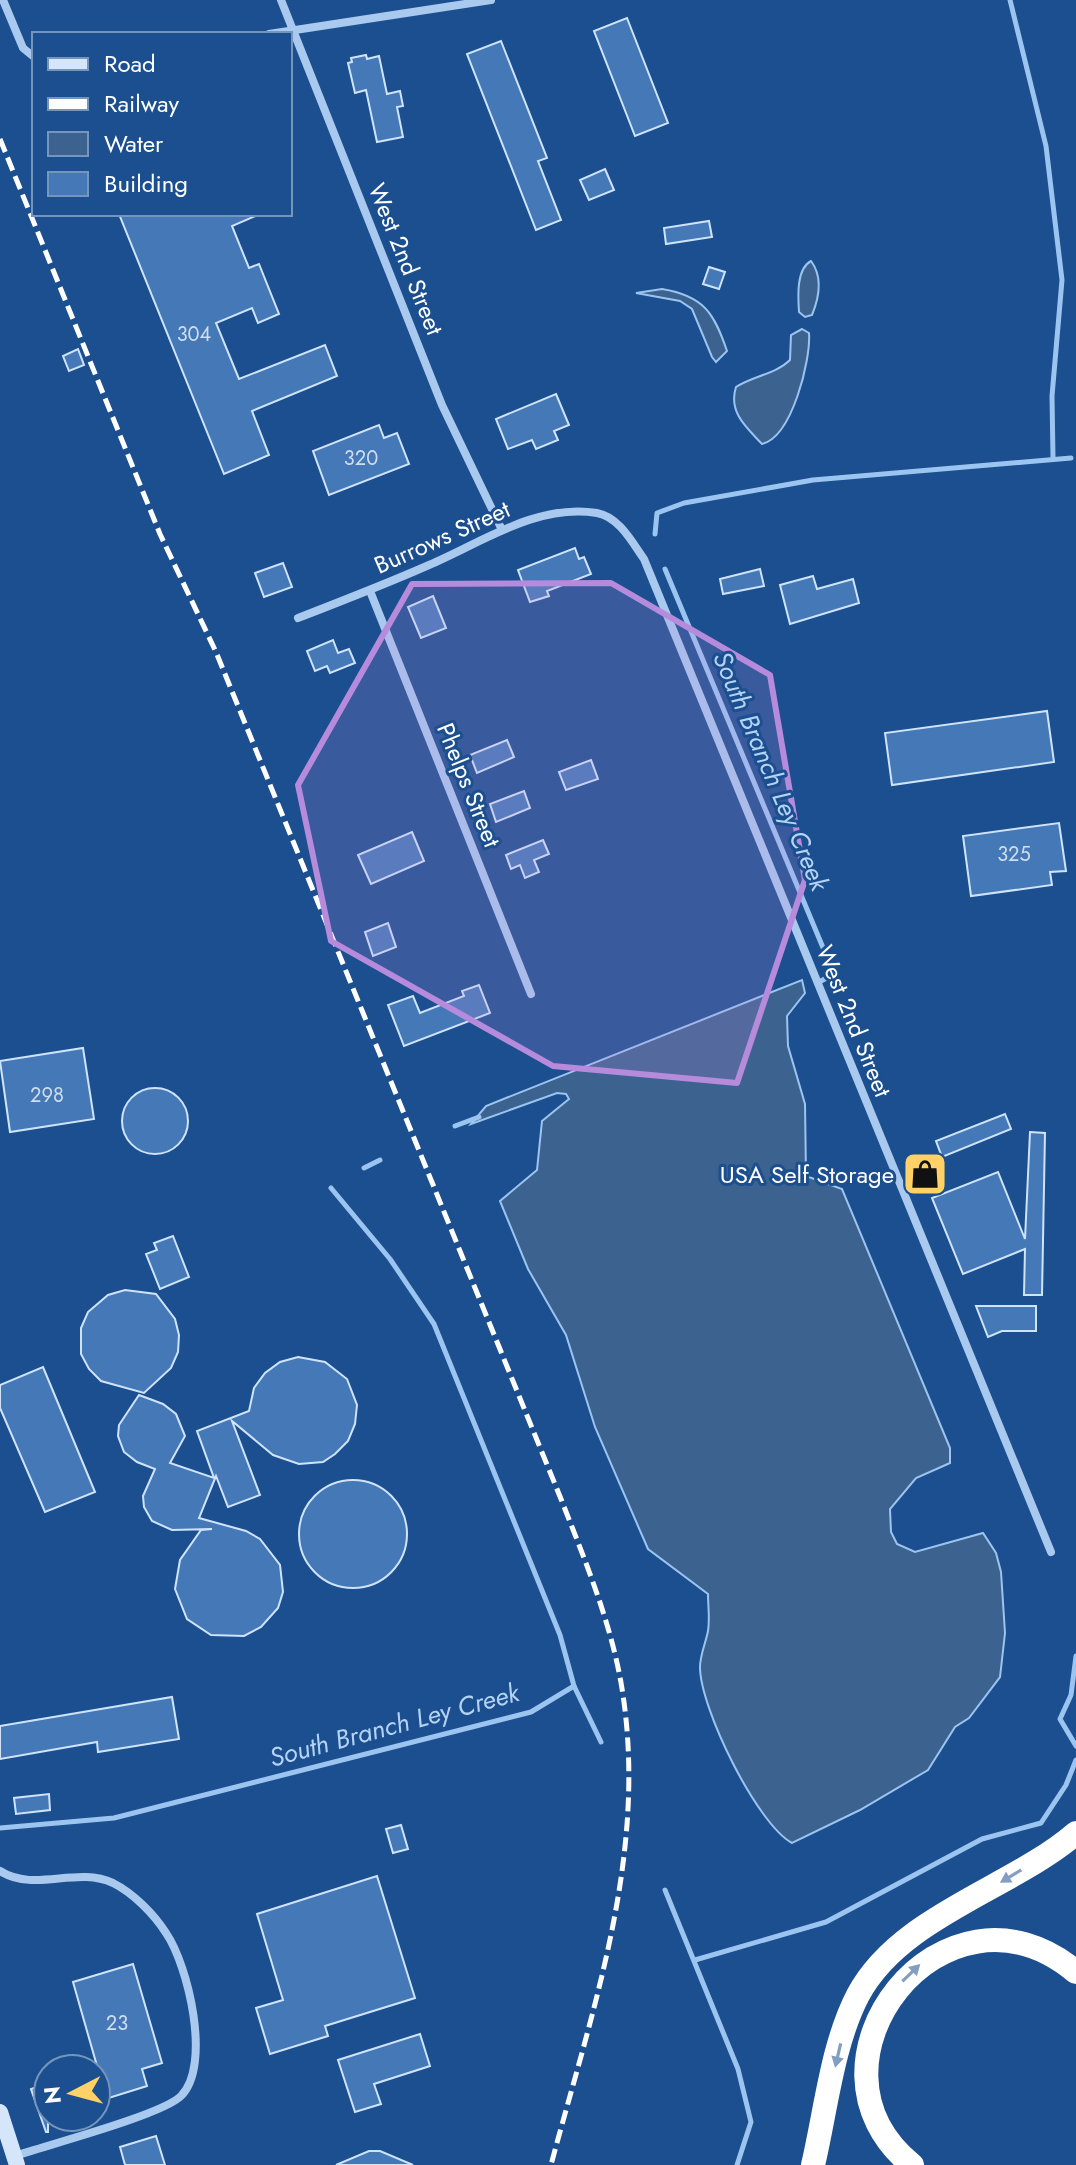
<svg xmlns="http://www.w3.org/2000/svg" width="1076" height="2165" viewBox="0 0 1076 2165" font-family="Jost,sans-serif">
<rect width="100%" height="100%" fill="#1b4f8f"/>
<!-- water -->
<g fill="#3c6290" stroke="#9cc4f0" stroke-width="2">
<path d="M811,261C823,277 819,298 812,315L805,317L799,312C798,297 796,269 811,261Z"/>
<path d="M662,289C704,296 714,313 727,351L716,362L712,357L692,309L680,301L636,293Z"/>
<path d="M802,329L809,333C811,360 792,437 762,444C746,427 728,412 736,387C753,376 776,374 790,360L791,335Z"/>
<path d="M802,980L805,993L787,1016L788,1046L805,1104L806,1176L842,1189L950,1448V1463L916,1478L890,1509L891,1532L897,1544L915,1552L983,1533L996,1553L1001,1572L1005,1633L1000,1677L969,1718L955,1727L928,1770L860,1810L792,1843C757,1824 700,1708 700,1667C700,1655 706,1642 708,1631C710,1619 708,1606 708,1594L648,1549L595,1427L566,1335L528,1269L500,1201L537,1170L542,1121L569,1099L566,1094L557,1093L471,1124L486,1106Z"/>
</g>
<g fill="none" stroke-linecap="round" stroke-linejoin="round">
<!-- stream -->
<g stroke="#9cc4f0" stroke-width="5">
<path d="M1010,0L1046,146L1062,280L1052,396L1053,458"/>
<path d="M655,534L657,513L684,503L813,480L1071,458"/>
<path d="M665,569L834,974L821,981"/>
<path d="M455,1126L479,1117"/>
<path d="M364,1168L380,1160"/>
<path d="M1076,1656L1071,1695L1060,1719L1076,1746"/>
<path d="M574,1686L601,1742"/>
<path d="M0,1828L114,1818L531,1712L574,1686L560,1635L434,1324L390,1259L331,1188"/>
<path d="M665,1890L738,2069L751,2122L737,2165"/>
<path d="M695,1960L826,1922L982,1839L1041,1823L1066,1785L1076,1760"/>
</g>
</g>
<!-- building -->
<g fill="#4478b7" stroke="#cfe3fa" stroke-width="2">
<path d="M627,18L668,123L635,136L594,31Z"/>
<path d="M501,41L547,158L538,161L561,220L536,230L467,54Z"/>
<path d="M366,55L367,59L379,56L387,94L400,91L403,106L397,107L403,137L377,142L366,90L355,93L348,63L352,62L351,58Z"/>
<path d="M605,169L614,190L589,200L580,180Z"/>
<path d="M119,214H260L232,226L249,268L259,264L279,314L258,323L252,308L216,323L239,379L325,345L337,376L252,411L269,455L224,474Z"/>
<path d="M709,221L712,237L666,244L664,228Z"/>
<path d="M709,267L725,272L719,289L703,284Z"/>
<path d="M78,349L84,365L69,371L63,356Z"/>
<path d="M556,394L569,425L554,431L558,440L536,449L532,440L508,449L496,419Z"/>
<path d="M379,425L384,438L397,433L409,464L329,495L313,451Z"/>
<path d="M575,548L579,559L584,557L591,574L547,591L549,596L530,602L518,570Z"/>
<path d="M283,563L292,587L264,597L255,573Z"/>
<path d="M760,569L764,586L723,594L720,579Z"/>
<path d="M813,576L817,589L853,579L859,603L790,624L780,585Z"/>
<path d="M433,596L446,628L421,638L408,607Z"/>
<path d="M333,640L338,653L349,649L355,663L330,673L327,666L315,671L307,651Z"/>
<path d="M1047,711L1054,762L892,785L885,733Z"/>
<path d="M507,740L514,757L477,773L470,755Z"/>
<path d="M591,760L598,779L566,790L559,772Z"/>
<path d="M524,791L530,808L496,822L490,804Z"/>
<path d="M1059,823L1066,871L1050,872L1052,885L971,896L963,836Z"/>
<path d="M412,832L424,861L371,884L358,855Z"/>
<path d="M543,840L549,854L534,860L539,872L525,878L520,865L511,869L506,855Z"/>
<path d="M388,923L396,947L373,956L365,932Z"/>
<path d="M479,985L490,1013L404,1046L388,1005L413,996L420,1013L464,996L462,991Z"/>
<path d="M83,1048L94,1119L10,1132L0,1061Z"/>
<circle cx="155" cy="1121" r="33"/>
<path d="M1005,1114L1011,1129L942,1157L936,1141Z"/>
<path d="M1030,1132L1045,1133L1042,1295H1024L1025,1249L963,1274L932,1198L998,1172L1025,1239Z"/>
<path d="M173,1236L189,1277L160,1289L146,1254L157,1250L154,1243Z"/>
<path d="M125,1290L156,1294L175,1319L179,1335L178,1352L171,1368L144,1393L101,1381L89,1369L81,1354V1328L88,1312L108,1295Z"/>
<path d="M976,1306H1036V1331H1002L988,1337Z"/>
<path d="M298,1357L325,1362L347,1379L357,1405L355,1424L348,1441L335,1454L323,1462L299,1464L273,1455L232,1421L260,1495L228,1507L216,1476L199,1518L246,1531L260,1539L280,1565L283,1592L278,1608L261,1627L244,1636L211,1635L187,1619L175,1589L180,1560L201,1530L212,1529L172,1530L152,1521L144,1507L143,1496L155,1469L137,1462L124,1452L118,1436L119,1425L139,1395L163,1404L176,1414L185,1436L170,1463L214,1478L197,1431L249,1411L254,1388L265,1373L280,1362Z"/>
<path d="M43,1367L95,1492L45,1512L0,1408V1385Z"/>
<circle cx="353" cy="1534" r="54"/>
<path d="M172,1697L179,1739L98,1752L97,1742L0,1759V1726Z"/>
<path d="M49,1794L50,1810L16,1814L14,1798Z"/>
<path d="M401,1825L408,1849L393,1853L386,1829Z"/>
<path d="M377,1876L415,1998L325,2026L328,2036L270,2054L256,2008L283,2000L257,1914Z"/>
<path d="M133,1964L162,2063L142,2069L147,2086L96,2102L97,2066L73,1982Z"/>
<path d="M420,2034L430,2066L374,2084L381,2104L355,2112L338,2060Z"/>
<path d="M48,2083V2132H46L31,2089Z"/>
<path d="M156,2136L165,2165H125L120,2147Z"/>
<path d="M369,2151H380L413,2165H336Z"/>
</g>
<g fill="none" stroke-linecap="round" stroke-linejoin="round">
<!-- street -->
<g stroke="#a9c9ee" stroke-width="8">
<path d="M3,0L23,48L34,57"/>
<path d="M281,0L442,405L502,530"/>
<path d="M269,34L491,0"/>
<path d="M370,591L531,994"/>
<path d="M298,618C342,601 386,584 429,565C481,543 537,503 597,513C619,517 632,542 644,559L1051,1552"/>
<path d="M0,1871C35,1893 76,1866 113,1883C133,1893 154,1914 166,1933C188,1965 212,2065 181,2096C162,2115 47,2145 15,2156"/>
</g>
<!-- secondary -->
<path stroke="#d6e6fa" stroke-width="16" d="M0,2112L17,2165"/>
<!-- highway -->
<g stroke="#fff" stroke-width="24">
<path d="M813,2165C826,2110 832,2045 858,1995C900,1916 1011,1889 1076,1833"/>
<path d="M912,2165C787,2064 944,1862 1076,1972"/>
</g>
<!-- rail -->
<path stroke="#fff" stroke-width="5" stroke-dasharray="14 6" stroke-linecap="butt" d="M0,139L160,534L216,652L561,1499C586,1563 613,1627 623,1695C647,1857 592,2011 551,2165"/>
</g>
<!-- one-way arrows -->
<defs><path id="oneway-solid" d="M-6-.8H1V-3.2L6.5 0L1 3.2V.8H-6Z" transform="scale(2)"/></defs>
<g fill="#829ec1">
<use href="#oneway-solid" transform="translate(1011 1876) rotate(149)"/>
<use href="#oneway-solid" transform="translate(911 1973) rotate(-44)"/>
<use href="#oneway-solid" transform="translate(838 2055) rotate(103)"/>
</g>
<!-- marked area -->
<path fill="#b68bdc" fill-opacity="0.2" stroke="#b68bdc" stroke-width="6" stroke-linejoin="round" d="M611,583L770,675L805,880L737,1083L553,1066L331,941L298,785L412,584Z"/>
<!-- icons -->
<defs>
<g id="shop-square" transform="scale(2.3)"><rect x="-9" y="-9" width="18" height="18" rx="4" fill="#ffd166" stroke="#1b4f8f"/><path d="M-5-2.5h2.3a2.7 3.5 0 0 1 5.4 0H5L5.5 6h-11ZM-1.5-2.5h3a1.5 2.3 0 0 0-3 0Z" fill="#111"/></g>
</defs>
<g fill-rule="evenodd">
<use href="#shop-square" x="925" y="1174"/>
</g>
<g text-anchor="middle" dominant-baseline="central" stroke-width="6" stroke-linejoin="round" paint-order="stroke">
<!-- number labels -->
<g font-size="20" fill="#d0dded">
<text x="194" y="334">304</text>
<text x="361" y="458">320</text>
<text x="1014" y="854">325</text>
<text x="47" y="1095">298</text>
<text x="117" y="2023">23</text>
</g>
<!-- street labels -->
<g font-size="24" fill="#fff" stroke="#1b4f8f">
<text transform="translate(406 259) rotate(68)">West 2nd Street</text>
<text transform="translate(442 537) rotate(-24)">Burrows Street</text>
<text transform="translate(469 785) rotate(68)">Phelps Street</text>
<text transform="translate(854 1021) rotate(68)">West 2nd Street</text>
</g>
<!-- poi labels -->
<g font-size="24" fill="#fff" stroke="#1b4f8f" text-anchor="end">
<text x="894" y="1174">USA Self Storage</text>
</g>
<!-- water labels -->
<g font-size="26" font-style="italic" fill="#b5d3f5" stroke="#1b4f8f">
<text transform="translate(771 771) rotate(67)">South Branch Ley Creek</text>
<text transform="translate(394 1725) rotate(-15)">South Branch Ley Creek</text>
</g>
</g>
<!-- legend -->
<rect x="32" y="32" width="260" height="184" fill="#1b4f8f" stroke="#7695bc" stroke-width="2"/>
<rect x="48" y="58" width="40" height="12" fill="#d6e6fa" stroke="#7695bc" stroke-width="2"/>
<text x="104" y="72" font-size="24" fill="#ffffff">Road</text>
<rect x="48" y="98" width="40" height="12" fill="#ffffff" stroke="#7695bc" stroke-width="2"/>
<text x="104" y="112" font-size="24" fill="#ffffff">Railway</text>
<rect x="48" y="132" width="40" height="24" fill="#3c6290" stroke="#7695bc" stroke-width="2"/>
<text x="104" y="152" font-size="24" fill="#ffffff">Water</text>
<rect x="48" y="172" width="40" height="24" fill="#4478b7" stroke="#7695bc" stroke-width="2"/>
<text x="104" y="192" font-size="24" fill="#ffffff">Building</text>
<!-- north arrow -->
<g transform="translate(72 2093) rotate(264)"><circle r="38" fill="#1b4f8f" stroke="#7695bc" stroke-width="2"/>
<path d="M0-6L14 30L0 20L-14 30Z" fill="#ffd166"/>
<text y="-12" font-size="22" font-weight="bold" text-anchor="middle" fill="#ffffff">N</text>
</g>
</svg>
